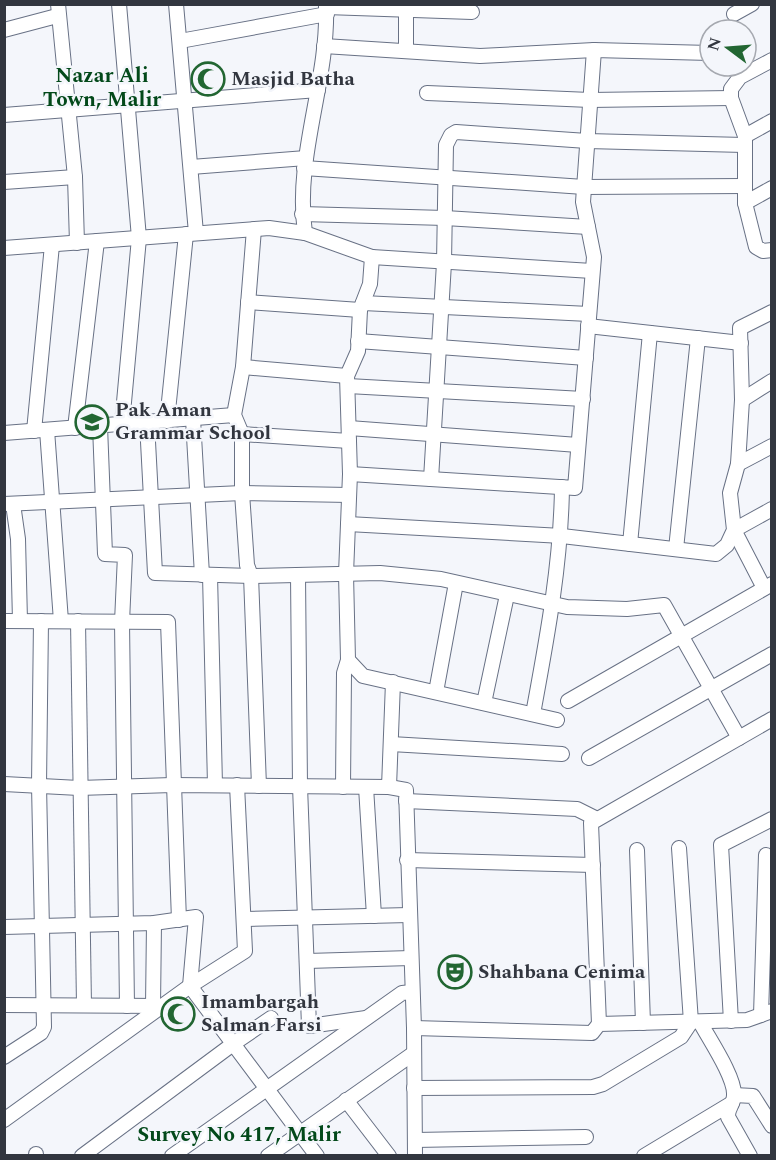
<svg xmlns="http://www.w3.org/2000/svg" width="776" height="1160" viewBox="0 0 776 1160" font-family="Spectral,serif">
<rect width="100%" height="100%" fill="#f4f6fb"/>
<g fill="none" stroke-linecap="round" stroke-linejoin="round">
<!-- minor casing -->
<g stroke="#687185" stroke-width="16">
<g id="minor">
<path d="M58,4L75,177L77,243"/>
<path d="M119,4L139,238L122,424"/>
<path d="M176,4L196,233"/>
<path d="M326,4C329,82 294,156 305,233L372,257L370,284L360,310L358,351L347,376L350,474L346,574L348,660L363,676L557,720"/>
<path d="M406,4V51"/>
<path d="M326,7L472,12"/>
<path d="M734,14L752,4"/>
<path d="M4,30L57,16"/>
<path d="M180,41L327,14"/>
<path d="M324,46L480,56L594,50L710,53"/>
<path d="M772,60L740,77L731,89V98L745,136V203L756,247L763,251L772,250"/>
<path d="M427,93L590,100L731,98"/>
<path d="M4,115L318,90"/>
<path d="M745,136L772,121"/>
<path d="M191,167L306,158"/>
<path d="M304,168L584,187L744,186"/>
<path d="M4,182L75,177"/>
<path d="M745,203L772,188"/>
<path d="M302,214L445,218L588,227"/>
<path d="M254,229L243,367L234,415L242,434V493L247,565L251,576L259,786"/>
<path d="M4,248L269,228L305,233"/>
<path d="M372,257L592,271"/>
<path d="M248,302L360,310"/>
<path d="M363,303L589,314"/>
<path d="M588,326L741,343"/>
<path d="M358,341L586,358"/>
<path d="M243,367L347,376"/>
<path d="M348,386L583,399"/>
<path d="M742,400L772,381"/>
<path d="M193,419L202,575"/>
<path d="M167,421L186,234"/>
<path d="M147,423L155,573L251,576L380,573L441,579L567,607L627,609L664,605L739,738"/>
<path d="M100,426L105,554L125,555L122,622L127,1006"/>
<path d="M75,428L97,241"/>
<path d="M349,428L578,445"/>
<path d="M47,430L61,621"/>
<path d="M34,431L52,245"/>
<path d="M4,433L234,415"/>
<path d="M242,434L349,441"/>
<path d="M738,464L772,446"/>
<path d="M350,474L575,488L594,257L583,202L594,50"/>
<path d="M431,479L444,263L446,145L451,135L456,132L587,141L744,145"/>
<path d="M4,504L242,493L349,495"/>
<path d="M13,504L18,539L20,621"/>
<path d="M348,524L562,536L716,554L727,545L734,530L730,493L738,464L742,400L740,328L772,312"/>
<path d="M630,544L650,333"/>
<path d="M676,549L698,338"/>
<path d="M210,575L215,785"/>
<path d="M298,575L300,786L309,1026L366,1018"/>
<path d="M764,588L734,530L772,509"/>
<path d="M4,621L168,622L179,920"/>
<path d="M78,621L84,1005"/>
<path d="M436,692L456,583"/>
<path d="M568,701L772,584"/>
<path d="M484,703L507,595"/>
<path d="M533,714C547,638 561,564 562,487"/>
<path d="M391,744L562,754"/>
<path d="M589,758L772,654"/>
<path d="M4,784L79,788L172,785L389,787L393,682"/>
<path d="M343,787L344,673L348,660"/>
<path d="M366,787L374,916"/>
<path d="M389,787L406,790L414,1028L415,1156"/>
<path d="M406,801L577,809L597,819"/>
<path d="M637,850L643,1023"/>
<path d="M407,860L593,865"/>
<path d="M245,919L409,915"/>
<path d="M4,927L154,923L196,917L190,986L317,1156"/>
<path d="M307,961L411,958"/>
<path d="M4,1005L163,1006"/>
<path d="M153,1006L154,923"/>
<path d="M761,1015L766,855"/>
<path d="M731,1021L721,845L772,819"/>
<path d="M700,1022C709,1039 735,1077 734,1095C734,1104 727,1109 728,1117L750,1156"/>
<path d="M599,1024L591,823L772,719"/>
<path d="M414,1028L592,1033L599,1024L747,1020L772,1011"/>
<path d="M4,1057L41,1033L44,1027L39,785L41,621"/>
<path d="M414,1088L593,1087L603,1084L681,1037L691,1022L679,848"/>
<path d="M734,1095L753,1096L772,1126"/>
<path d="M346,1100L389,1156"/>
<path d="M4,1120L190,986L245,951L237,785"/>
<path d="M415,1140L586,1137"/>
<path d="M36,1156V1154"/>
<path d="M82,1156L233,1044L271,1018"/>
<path d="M172,1156L402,993L412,992"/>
<path d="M268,1156L414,1053"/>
<path d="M644,1156L732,1103"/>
</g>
</g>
<!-- minor -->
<use href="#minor" stroke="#fff" stroke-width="14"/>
</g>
<!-- icons -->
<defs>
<g id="mosque-ring" transform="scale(1.725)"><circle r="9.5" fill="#f4f6fb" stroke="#226632" stroke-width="1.5"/><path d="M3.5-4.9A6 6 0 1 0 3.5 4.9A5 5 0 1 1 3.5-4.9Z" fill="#226632"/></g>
<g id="school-ring" transform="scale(1.725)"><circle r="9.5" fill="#f4f6fb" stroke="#226632" stroke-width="1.5"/><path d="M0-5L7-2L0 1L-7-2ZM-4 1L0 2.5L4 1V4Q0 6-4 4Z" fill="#226632"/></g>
<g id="theatre-ring" transform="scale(1.725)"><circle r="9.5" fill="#f4f6fb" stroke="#226632" stroke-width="1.5"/><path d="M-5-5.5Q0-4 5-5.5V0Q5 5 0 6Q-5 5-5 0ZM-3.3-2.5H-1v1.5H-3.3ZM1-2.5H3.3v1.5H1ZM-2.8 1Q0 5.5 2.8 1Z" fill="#226632"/></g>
</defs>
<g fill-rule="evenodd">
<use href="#mosque-ring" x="208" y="79"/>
<use href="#school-ring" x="92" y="422"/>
<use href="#theatre-ring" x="455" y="972"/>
<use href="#mosque-ring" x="178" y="1014"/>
</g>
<g text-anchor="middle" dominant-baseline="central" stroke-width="5" stroke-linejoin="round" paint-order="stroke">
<!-- poi labels -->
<g font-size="20" font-weight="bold" fill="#32363f" stroke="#f4f6fb" text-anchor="start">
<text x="231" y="79">Masjid Batha</text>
<text x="115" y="410">Pak Aman<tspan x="115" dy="23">Grammar School</tspan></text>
<text x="478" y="972">Shahbana Cenima</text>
<text x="201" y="1002">Imambargah<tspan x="201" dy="23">Salman Farsi</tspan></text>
</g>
<!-- neighbourhood labels -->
<g font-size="21" font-weight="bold" fill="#03491a" stroke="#f4f6fb">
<text x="102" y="76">Nazar Ali<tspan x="102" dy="24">Town, Malir</tspan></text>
<text x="239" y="1135">Survey No 417, Malir</text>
</g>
</g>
<!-- border -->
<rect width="776" height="1160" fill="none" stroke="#32363f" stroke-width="12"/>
<!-- north arrow -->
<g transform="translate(728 48) rotate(286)"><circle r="28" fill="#f4f6fb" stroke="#a6a9b0" stroke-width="1.5"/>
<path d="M0-4.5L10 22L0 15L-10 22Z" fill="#226632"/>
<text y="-9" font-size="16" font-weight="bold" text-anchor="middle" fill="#32363f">N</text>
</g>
</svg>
